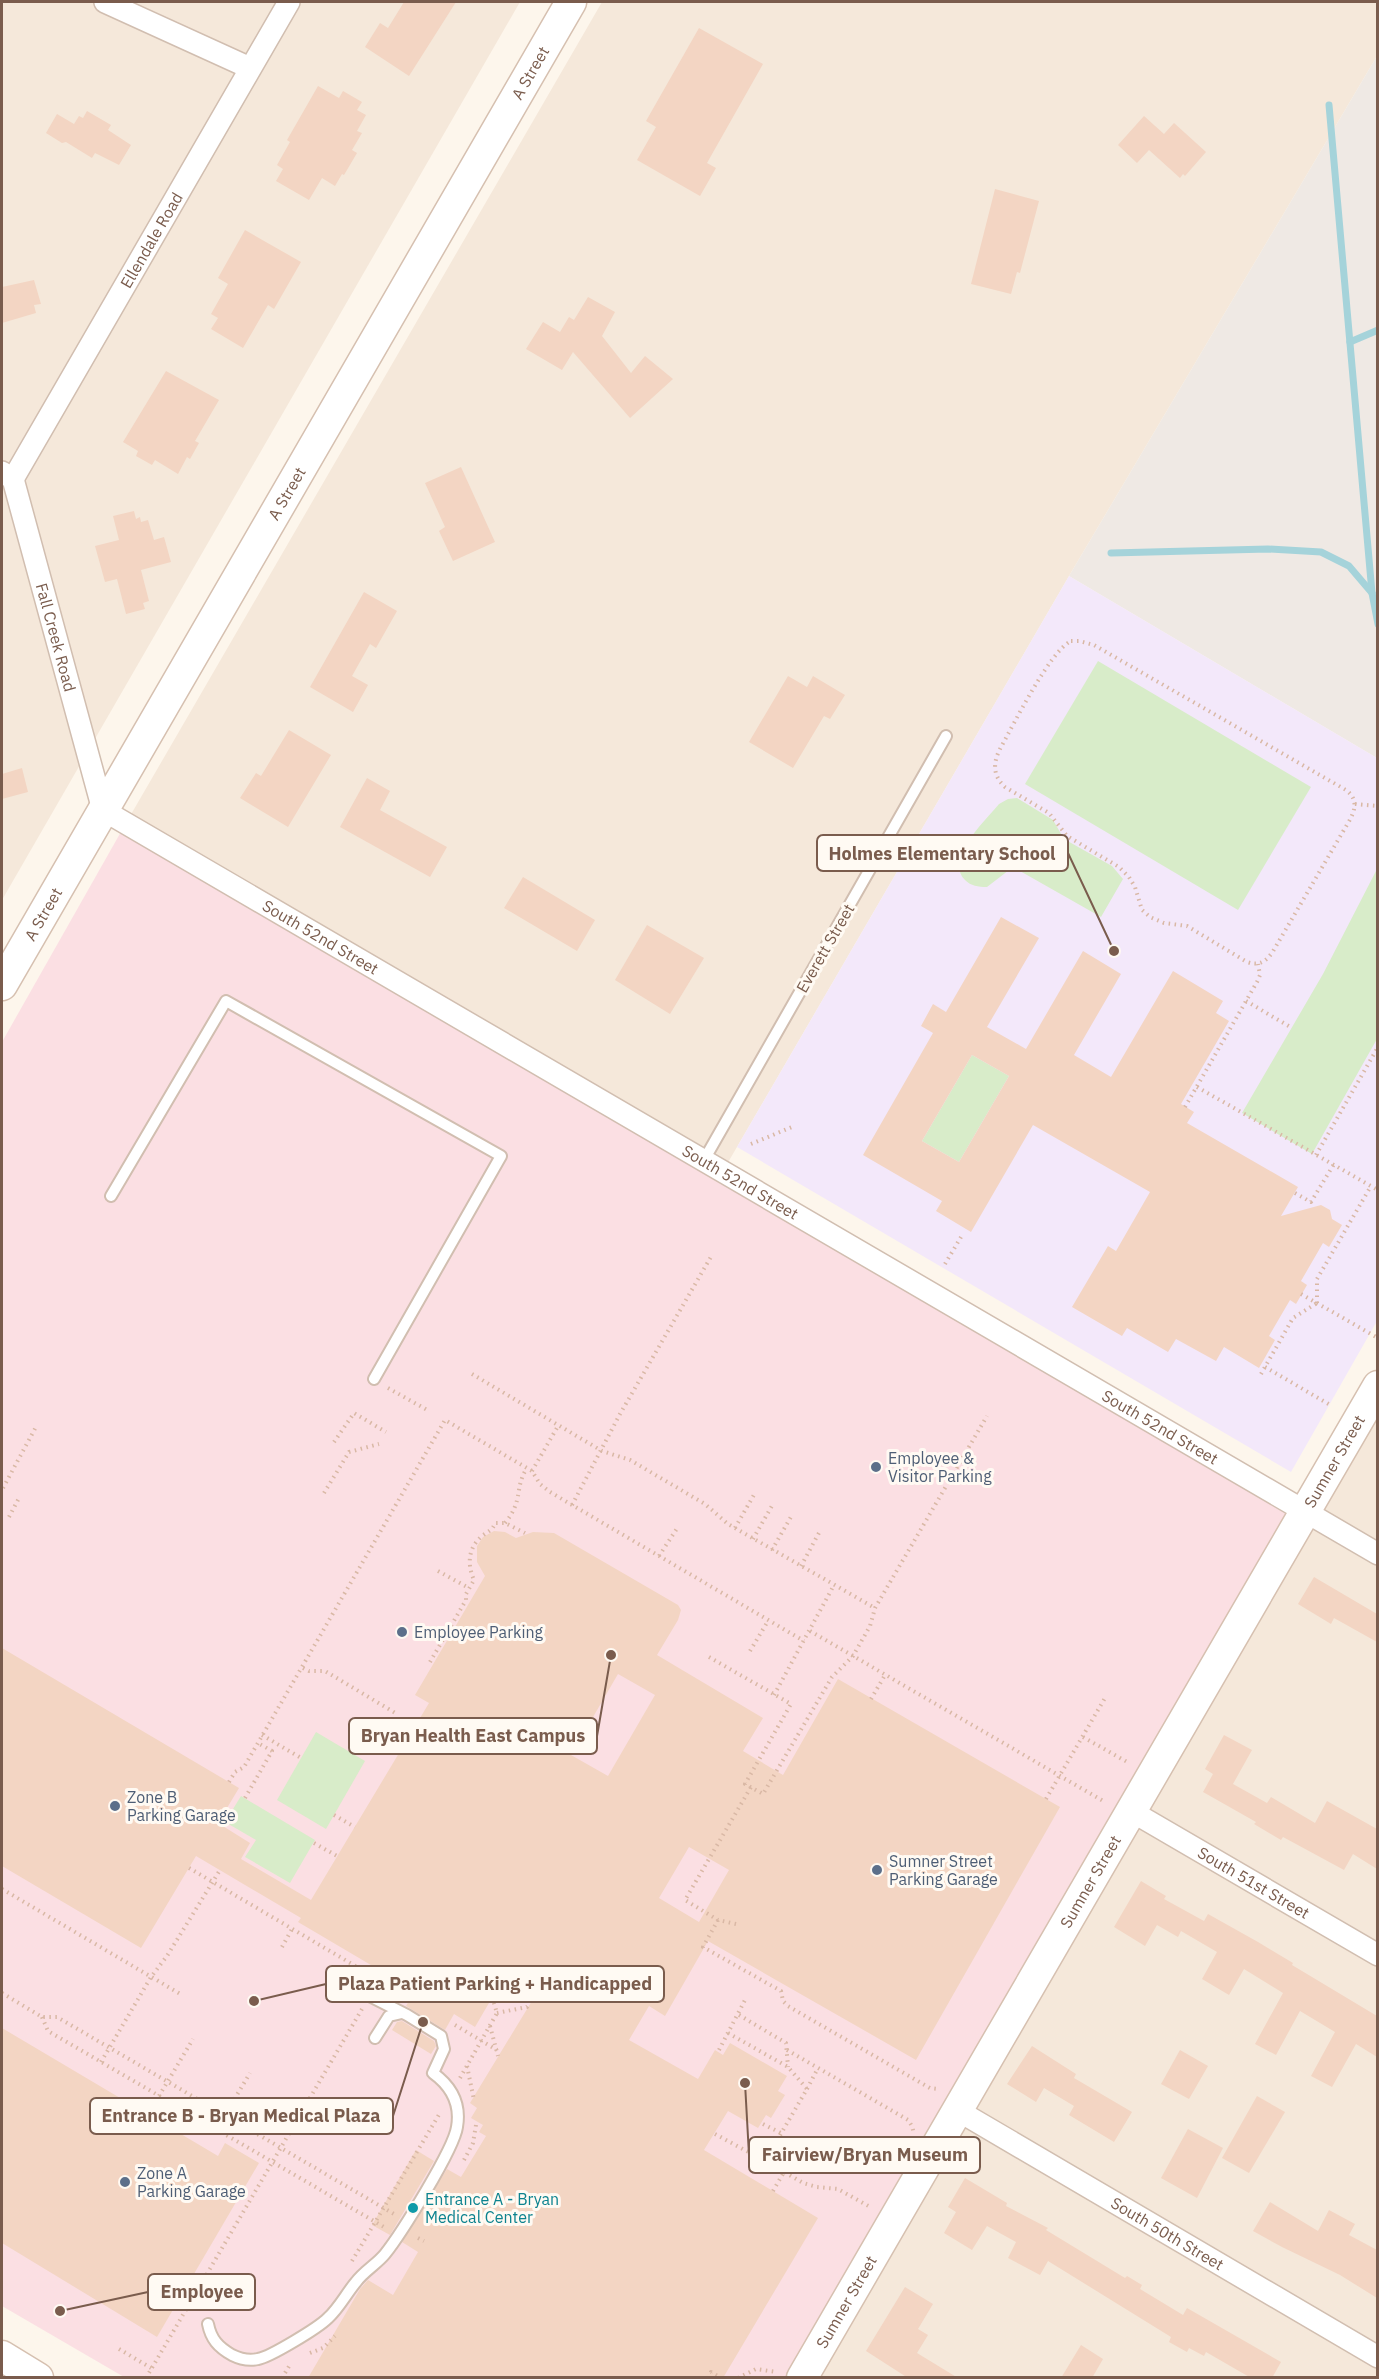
<svg xmlns="http://www.w3.org/2000/svg" width="1379" height="2379" viewBox="0 0 1379 2379" font-family="'IBM Plex Sans',sans-serif">
<rect width="100%" height="100%" fill="#fdf6ec"/>
<!-- residential -->
<g fill="#f5e8da">
<path d="M2,2H520L2,900Z"/>
<path d="M602,2H1377V56L1069,576L723,1171L126,823Z"/>
<path d="M1377,1386V2377L802,2378Z"/>
</g>
<!-- industrial -->
<path fill="#efe9e4" d="M1377,56V758L1069,576Z"/>
<!-- education -->
<path fill="#f3e8fa" d="M1069,576L1377,758V1321L1291,1472L737,1147Z"/>
<!-- medical -->
<path fill="#fbdfe3" d="M126,823L1305,1511L802,2377H124L2,2306V1042Z"/>
<!-- green -->
<g fill="#d8ecc9">
<path d="M1098,661L1311,787L1238,910L1025,784Z"/>
<path d="M1017,798L1053,820L1064,839L1112,866L1123,879L1101,917L1013,867L987,887C978,887 971,886 965,880C944,859 985,821 999,804L1008,799Z"/>
<path d="M1377,869V1039L1312,1154L1242,1113L1323,974Z"/>
<path d="M972,1055L1009,1076L959,1162L922,1141Z"/>
<path d="M316,1732L365,1761L326,1829L277,1800Z"/>
<path d="M241,1796L315,1840L290,1883L245,1857L256,1840L225,1822Z"/>
</g>
<g fill="none" stroke-linecap="round" stroke-linejoin="round">
<!-- stream -->
<g stroke="#a5d3da" stroke-width="7">
<path d="M1329,105L1372,593L1378,624"/>
<path d="M1350,342L1378,330"/>
<path d="M1111,553L1268,549L1321,552L1349,566L1372,593"/>
</g>
</g>
<!-- building -->
<g fill="#f3d5c3" fill-rule="evenodd">
<path d="M404,2H456L409,76L365,47L380,23L388,28Z"/>
<path d="M699,28L763,64L707,163L716,168L700,196L637,160L656,127L646,121Z"/>
<path d="M318,86L339,98L343,91L362,102L357,110L366,115L357,131L362,133L352,150L357,153L344,175L342,174L335,186L322,178L309,200L276,181L283,169L277,165L290,142L287,140Z"/>
<path d="M87,111L111,125L108,130L131,145L119,165L95,153L92,158L66,142L62,143L46,133L57,114L74,124L79,116L83,118Z"/>
<path d="M1144,116L1164,134L1174,123L1206,152L1185,176L1183,174L1180,178L1149,150L1137,163L1118,145Z"/>
<path d="M995,189L1039,201L1020,273L1017,272L1011,294L971,284Z"/>
<path d="M245,230L301,262L274,309L268,305L243,348L211,329L218,318L211,314L228,284L218,278Z"/>
<path d="M34,280L41,304L34,305L36,313L2,323V287Z"/>
<path d="M588,297L615,312L602,336L631,373L645,356L673,379L630,418L573,352L562,370L526,349L543,322L560,332L569,317L574,320Z"/>
<path d="M166,371L219,400L195,441L199,443L190,459L187,457L178,474L155,460L152,465L136,456L138,451L123,442Z"/>
<path d="M461,467L495,542L453,561L439,531L445,527L425,483Z"/>
<path d="M134,511L136,519L140,517L141,522L148,520L154,540L164,537L171,562L141,570L149,601L143,603L145,609L126,614L117,579L105,582L95,546L119,540L113,516Z"/>
<path d="M364,592L397,611L376,648L370,644L352,676L368,685L353,712L310,687Z"/>
<path d="M788,676L807,687L813,676L845,695L830,719L824,716L793,768L749,742Z"/>
<path d="M289,730L331,755L288,827L240,798L256,773L261,776Z"/>
<path d="M22,768L28,792L2,799V774Z"/>
<path d="M367,778L390,791L380,810L447,847L430,877L340,827Z"/>
<path d="M523,877L595,920L577,951L504,908Z"/>
<path d="M1001,917L1039,938L987,1027L1026,1049L1083,951L1121,974L1074,1055L1111,1077L1173,971L1223,1001L1216,1013L1229,1021L1181,1104L1194,1112L1187,1123L1298,1187L1281,1216L1321,1205L1330,1210L1332,1219L1342,1225L1329,1247L1323,1243L1301,1281L1307,1285L1296,1304L1290,1300L1269,1336L1275,1340L1259,1368L1224,1347L1216,1361L1176,1339L1168,1352L1127,1328L1122,1336L1072,1307L1108,1246L1116,1251L1150,1192L1033,1125L971,1232L936,1211L942,1201L863,1155L933,1033L921,1026L933,1004L946,1012ZM972,1055L1009,1076L959,1162L922,1141Z"/>
<path d="M647,925L704,958L670,1014L615,980Z"/>
<path d="M494,1531L505,1532L516,1538L533,1532L554,1533L678,1605L681,1610L678,1620L657,1655L763,1718L743,1751L783,1775L838,1679L1060,1807L916,2060L708,1941L665,2016L649,2006L629,2040L698,2079L715,2050L723,2055L730,2043L787,2076L778,2091L785,2095L771,2118L766,2115L758,2128L728,2111L704,2150L818,2218L723,2378H308L360,2289L368,2280L393,2295L418,2252L402,2242L447,2169L461,2177L486,2136L479,2132L483,2125L471,2118L477,2108L470,2103L538,1991L507,1972L475,2027L454,2014L445,2030L406,2006L415,1991L298,1922L301,1918L196,1856L141,1948L2,1866V1648L239,1788L218,1823L250,1843L241,1859L311,1900L429,1703L415,1695L485,1576L477,1562V1546L483,1537ZM618,1674L655,1695L608,1776L571,1755ZM689,1847L729,1870L699,1922L659,1898Z"/>
<path d="M1314,1577L1377,1614V1642L1334,1618L1331,1624L1298,1604Z"/>
<path d="M1224,1735L1252,1750L1233,1784L1267,1803L1271,1797L1315,1823L1327,1801L1377,1829V1869L1353,1854L1344,1870L1283,1837L1281,1840L1254,1824L1256,1822L1203,1792L1213,1774L1205,1769Z"/>
<path d="M1141,1881L1166,1896L1164,1899L1204,1921L1208,1914L1258,1942L1293,1963L1292,1965L1377,2016V2057L1356,2044L1332,2087L1311,2076L1335,2032L1300,2011L1276,2055L1255,2044L1283,1993L1244,1969L1229,1995L1202,1979L1217,1952L1181,1931L1178,1937L1157,1925L1145,1946L1114,1927Z"/>
<path d="M402,2021L434,2041L436,2046L431,2054L392,2030L397,2022Z"/>
<path d="M2,2028L218,2156L225,2143L259,2163L157,2337L2,2243Z"/>
<path d="M1032,2046L1076,2074L1074,2078L1132,2112L1114,2142L1069,2115L1074,2106L1044,2088L1036,2102L1007,2084Z"/>
<path d="M1180,2050L1208,2066L1189,2099L1161,2084Z"/>
<path d="M1257,2096L1285,2112L1249,2173L1222,2158Z"/>
<path d="M1188,2129L1223,2148L1197,2198L1161,2178Z"/>
<path d="M416,2150L434,2161L390,2235L372,2225Z"/>
<path d="M965,2178L1007,2203L1006,2206L1048,2228L1046,2230L1125,2278L1127,2276L1142,2285L1140,2289L1183,2315L1187,2308L1281,2362L1272,2378H1251L1206,2352L1204,2356L1189,2348L1187,2352L1169,2342L1171,2337L1048,2261L1040,2275L1008,2258L1016,2242L987,2226L972,2250L944,2233L956,2212L948,2207Z"/>
<path d="M1270,2202L1318,2231L1329,2210L1355,2224L1349,2235L1377,2250V2298L1340,2275L1282,2247L1253,2231Z"/>
<path d="M905,2287L933,2304L918,2329L928,2335L917,2353L958,2378H908L866,2351Z"/>
<path d="M1081,2345L1103,2359L1092,2378H1061Z"/>
</g>
<g fill="none" stroke-linecap="round" stroke-linejoin="round">
<!-- lane casing -->
<g stroke="#d1beb0" stroke-width="14">
<g id="lane">
<path d="M704,1160L946,736"/>
<path d="M111,1196L226,1001L501,1156L374,1379"/>
<path d="M375,2038L389,2016L402,2013"/>
<path d="M208,2324C211,2339 218,2347 232,2355C240,2359 249,2361 258,2359C270,2357 318,2328 328,2318C339,2308 346,2294 356,2282C364,2271 377,2264 385,2254C401,2234 454,2149 457,2127C461,2104 451,2086 433,2073L444,2049L441,2036L407,2015L336,1979"/>
</g>
</g>
<!-- street casing -->
<g stroke="#d1beb0" stroke-width="24">
<g id="street">
<path d="M105,2L250,68"/>
<path id="s1" d="M2,472L13,479L103,810L1378,1554"/>
<path id="s2" d="M13,479L289,2"/>
<path id="s3" d="M1131,1811L1378,1955"/>
<path id="s4" d="M957,2110L1378,2357"/>
</g>
</g>
<!-- secondary casing -->
<g stroke="#d6c0b0" stroke-width="33">
<g id="secondary">
<path id="s5" d="M2,985L571,2"/>
<path d="M2,2356L38,2378"/>
<path id="s6" d="M802,2378L1378,1386"/>
</g>
</g>
<!-- path -->
<g stroke="#d9b8a5" stroke-width="4" stroke-dasharray="1.5 4.5" stroke-linecap="butt">
<path d="M1071,641H1079L1094,645L1346,790C1359,800 1355,811 1348,823L1272,953C1265,962 1259,966 1247,962L1187,926L1164,923L1150,917L1142,910L1135,887L1129,877L1119,867L1067,836L1049,813L1005,787C992,775 993,762 1001,747C1014,724 1050,651 1071,641Z"/>
<path d="M1355,804L1378,806"/>
<path d="M1246,1001L1292,1028"/>
<path d="M1197,1087L1378,1190"/>
<path d="M1185,1107L1257,982L1260,975L1258,964"/>
<path d="M751,1144L792,1127"/>
<path d="M1316,1155L1378,1047"/>
<path d="M1295,1193L1311,1202L1334,1164"/>
<path d="M945,1264L961,1237"/>
<path d="M1301,1294L1378,1338"/>
<path d="M1317,1303V1279L1371,1186"/>
<path d="M1265,1367L1332,1406"/>
<path d="M472,1374L602,1451L630,1460L705,1504L728,1524L875,1608"/>
<path d="M1261,1374L1293,1318L1317,1303"/>
<path d="M388,1388L429,1411"/>
<path d="M334,1442L354,1413L386,1432"/>
<path d="M532,1471L558,1426"/>
<path d="M3,1488L37,1425"/>
<path d="M324,1493L349,1452L379,1444"/>
<path d="M572,1505L620,1414L712,1255"/>
<path d="M9,1517L19,1498"/>
<path d="M505,1523C524,1500 514,1488 527,1468"/>
<path d="M735,1528L755,1493"/>
<path d="M753,1539L773,1504"/>
<path d="M772,1550L792,1515"/>
<path d="M659,1556L678,1527"/>
<path d="M801,1566L820,1531"/>
<path d="M438,1571L469,1588"/>
<path d="M810,1631L1105,1802"/>
<path d="M750,1651L768,1621"/>
<path d="M709,1657L791,1704L745,1784L763,1794L832,1677L853,1656L870,1626L875,1608L987,1416"/>
<path d="M430,1662L466,1600V1594L474,1580C467,1564 468,1548 482,1536C487,1532 493,1530 495,1523H505L525,1533"/>
<path d="M303,1668L309,1671H325L397,1714"/>
<path d="M774,1695L834,1585"/>
<path d="M871,1699L885,1675"/>
<path d="M262,1735L301,1758"/>
<path d="M1083,1737L1129,1763"/>
<path d="M229,1782L235,1772L244,1767L445,1420L532,1471L540,1484L550,1492L804,1641"/>
<path d="M245,1798L272,1751L258,1743"/>
<path d="M1046,1799L1105,1698"/>
<path d="M334,1815L355,1827"/>
<path d="M314,1843L337,1856"/>
<path d="M189,1868L374,1977"/>
<path d="M2,1889L182,1995"/>
<path d="M718,1920L703,1947L781,1991L783,2001L788,2006L930,2088L939,2089"/>
<path d="M736,1924L718,1920L685,1900L751,1787"/>
<path d="M282,1947L292,1929"/>
<path d="M2,1993L42,2017H57L394,2214"/>
<path d="M497,2013L527,2007L530,2003L526,1983L513,1976L503,1979"/>
<path d="M739,2015L786,2043L788,2067"/>
<path d="M42,2017L48,2031L384,2227"/>
<path d="M455,2025L497,2050"/>
<path d="M490,2026L498,2056"/>
<path d="M728,2033L788,2067L807,2089L765,2161L803,2183L817,2187L838,2189L872,2208"/>
<path d="M719,2050L745,2000"/>
<path d="M787,2050L908,2120L912,2126L914,2134"/>
<path d="M101,2062L151,1977L167,1956L220,1870"/>
<path d="M467,2066L474,2100"/>
<path d="M460,2078L497,2013L492,1997"/>
<path d="M807,2089L818,2068"/>
<path d="M159,2096L193,2039"/>
<path d="M763,2124L781,2133"/>
<path d="M216,2130L250,2073"/>
<path d="M715,2134L765,2161"/>
<path d="M464,2160L473,2143L476,2125"/>
<path d="M773,2191L784,2172"/>
<path d="M442,2193L450,2197"/>
<path d="M429,2215L437,2219"/>
<path d="M418,2238L424,2241"/>
<path d="M352,2261L440,2113"/>
<path d="M119,2349L151,2368"/>
<path d="M310,2353L323,2348L335,2336"/>
<path d="M146,2378L362,2009"/>
<path d="M282,2378L291,2363"/>
<path d="M708,2378L711,2372L721,2378"/>
<path d="M738,2378L756,2369L777,2372"/>
</g>
<!-- lane -->
<use href="#lane" stroke="#fff" stroke-width="10"/>
<!-- street -->
<use href="#street" stroke="#fff" stroke-width="21"/>
<!-- secondary -->
<use href="#secondary" stroke="#fff" stroke-width="30"/>
</g>
<!-- markers -->
<g fill="#5c6f8a" stroke="#fffaf3" stroke-width="2">
<circle cx="876" cy="1467" r="6"/>
<circle cx="402" cy="1632" r="6"/>
<circle cx="115" cy="1806" r="6"/>
<circle cx="877" cy="1870" r="6"/>
<circle cx="125" cy="2182" r="6"/>
</g>
<circle fill="#0f9aa8" stroke="#fffaf3" stroke-width="2" cx="413" cy="2208" r="6"/>
<g text-anchor="middle" dominant-baseline="central" stroke-width="6" stroke-linejoin="round" paint-order="stroke">
<!-- street labels -->
<g font-size="16" fill="#7a5c4d" stroke="#fffaf3">
<text stroke="none"><textPath href="#s5" startOffset="1054">A Street</textPath></text>
<text stroke="none"><textPath href="#s2" startOffset="276">Ellendale Road</textPath></text>
<text stroke="none"><textPath href="#s5" startOffset="568">A Street</textPath></text>
<text stroke="none"><textPath href="#s1" startOffset="177">Fall Creek Road</textPath></text>
<text stroke="none"><textPath href="#s5" startOffset="82">A Street</textPath></text>
<text stroke="none"><textPath href="#s1" startOffset="608">South 52nd Street</textPath></text>
<text transform="translate(825 948) rotate(-60)">Everett Street</text>
<text stroke="none"><textPath href="#s1" startOffset="1094">South 52nd Street</textPath></text>
<text stroke="none"><textPath href="#s1" startOffset="1580">South 52nd Street</textPath></text>
<text stroke="none"><textPath href="#s6" startOffset="1060">Sumner Street</textPath></text>
<text stroke="none"><textPath href="#s6" startOffset="574">Sumner Street</textPath></text>
<text stroke="none"><textPath href="#s3" startOffset="142">South 51st Street</textPath></text>
<text stroke="none"><textPath href="#s4" startOffset="244">South 50th Street</textPath></text>
<text stroke="none"><textPath href="#s6" startOffset="88">Sumner Street</textPath></text>
</g>
<!-- service labels -->
<g font-size="16" fill="#4e5e75" stroke="#fffaf3" text-anchor="start">
<text x="888" y="1458">Employee &amp;<tspan x="888" dy="18">Visitor Parking</tspan></text>
<text x="414" y="1632">Employee Parking</text>
<text x="127" y="1797">Zone B<tspan x="127" dy="18">Parking Garage</tspan></text>
<text x="889" y="1861">Sumner Street<tspan x="889" dy="18">Parking Garage</tspan></text>
<text x="137" y="2173">Zone A<tspan x="137" dy="18">Parking Garage</tspan></text>
</g>
<!-- culture labels -->
<g font-size="16" fill="#0d838f" stroke="#fffaf3" text-anchor="start">
<text x="425" y="2199">Entrance A - Bryan<tspan x="425" dy="18">Medical Center</tspan></text>
</g>
</g>
<!-- callouts -->
<path fill="none" stroke="#7a5c4d" stroke-width="2" d="M1114 951L1068 853M611 1655L597 1736M254 2001L326 1984M423 2022L393 2116M745 2083L749 2155M60 2311L148 2292"/>
<g fill="#7a5c4d" stroke="#fffaf3" stroke-width="2">
<circle cx="1114" cy="951" r="6"/>
<circle cx="611" cy="1655" r="6"/>
<circle cx="254" cy="2001" r="6"/>
<circle cx="423" cy="2022" r="6"/>
<circle cx="745" cy="2083" r="6"/>
<circle cx="60" cy="2311" r="6"/>
</g>
<g fill="#fffaf3" stroke="#7a5c4d" stroke-width="2">
<rect x="817" y="835" width="251" height="36" rx="6"/>
<rect x="349" y="1718" width="248" height="36" rx="6"/>
<rect x="326" y="1966" width="338" height="36" rx="6"/>
<rect x="90" y="2098" width="303" height="36" rx="6"/>
<rect x="749" y="2137" width="231" height="36" rx="6"/>
<rect x="148" y="2274" width="107" height="36" rx="6"/>
</g>
<g font-size="18" text-anchor="middle" font-weight="bold" fill="#7a5c4d">
<text x="942" y="860">Holmes Elementary School</text>
<text x="473" y="1742">Bryan Health East Campus</text>
<text x="495" y="1990">Plaza Patient Parking + Handicapped</text>
<text x="241" y="2122">Entrance B - Bryan Medical Plaza</text>
<text x="865" y="2161">Fairview/Bryan Museum</text>
<text x="202" y="2298">Employee</text>
</g>
<!-- border -->
<rect width="1379" height="2379" fill="none" stroke="#7a5c4d" stroke-width="6"/>
</svg>
